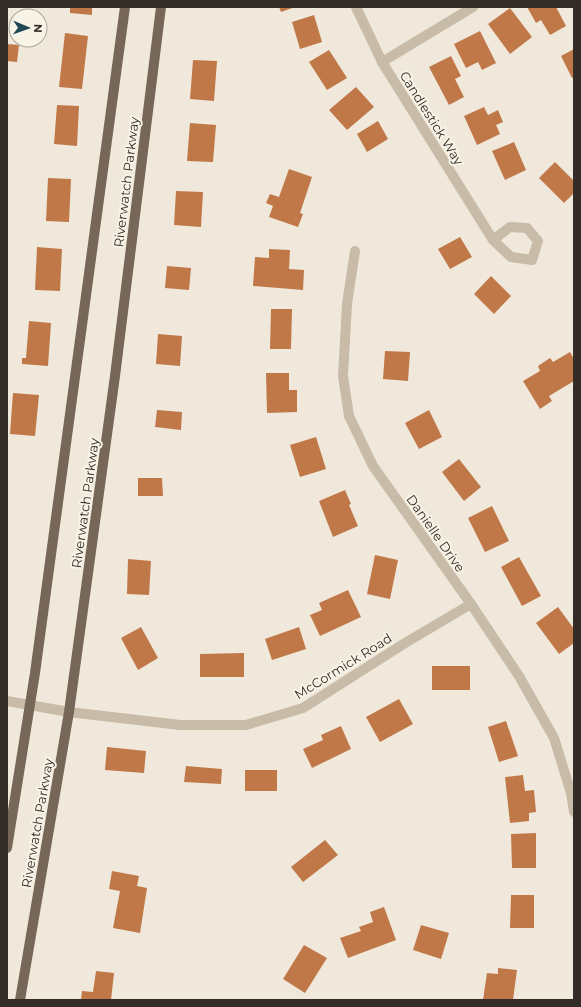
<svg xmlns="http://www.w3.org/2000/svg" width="581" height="1007" viewBox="0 0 581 1007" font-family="Montserrat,sans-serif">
<rect width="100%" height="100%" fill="#f0e9db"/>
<!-- building -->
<g fill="#c07849">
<path d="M70,7H92V15L70,13Z"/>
<path d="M279,7H295L281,12Z"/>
<path d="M527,7H556L566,26L550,35L541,20L536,23Z"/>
<path d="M510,8L532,37L510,54L488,24Z"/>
<path d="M314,15L322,42L300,49L292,22Z"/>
<path d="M480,31L496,63L482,70L478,62L466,68L454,44Z"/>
<path d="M65,33L88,36L82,89L59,87Z"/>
<path d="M7,44L19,45L17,62L7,61Z"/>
<path d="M574,49V77L572,78L561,56Z"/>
<path d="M329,50L347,78L327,90L309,62Z"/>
<path d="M451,56L461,76L455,79L464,97L449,105L429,67Z"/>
<path d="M193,60L217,61L214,101L190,99Z"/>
<path d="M356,87L374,107L347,130L329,110Z"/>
<path d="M57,105L79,106L77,146L54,144Z"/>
<path d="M484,107L488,115L498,110L503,122L496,125L500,134L477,145L464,116Z"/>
<path d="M378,121L388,139L367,152L357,134Z"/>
<path d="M190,123L216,125L213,162L187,161Z"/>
<path d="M514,142L526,170L505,180L492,151Z"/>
<path d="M555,162L574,181V193L564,203L539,178Z"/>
<path d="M289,169L312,177L300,213L303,214L298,227L269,217L273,206L266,203L270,194L279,197Z"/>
<path d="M48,178L71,179L69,222L46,221Z"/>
<path d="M176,191L203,192L201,227L174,225Z"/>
<path d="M460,237L472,257L450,269L438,249Z"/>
<path d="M37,247L62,249L60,291L35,290Z"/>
<path d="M269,249L290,250L289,269L304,270L303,290L253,286L255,257L269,258Z"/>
<path d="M167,266L191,268L189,290L165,288Z"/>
<path d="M491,276L511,296L494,314L474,294Z"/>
<path d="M271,309H292L291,349H270Z"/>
<path d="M29,321L51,323L48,366L22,364V358H26Z"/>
<path d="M158,334L182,336L180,366L156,364Z"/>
<path d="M385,351L410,352L408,381L383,379Z"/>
<path d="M570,352L574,359V381L549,396L552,401L540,409L523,381L540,371L538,366L550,358L553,362Z"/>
<path d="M266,373H289V390H297V412L267,413Z"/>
<path d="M13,393L39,395L35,436L10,434Z"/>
<path d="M157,410L182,412L181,430L155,427Z"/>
<path d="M429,410L442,437L419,449L405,423Z"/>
<path d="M316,437L326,469L300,477L290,445Z"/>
<path d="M459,459L481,487L464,501L442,472Z"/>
<path d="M138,478H162L163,496H138Z"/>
<path d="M345,490L351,504L349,505L358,526L333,537L319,501Z"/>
<path d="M492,506L509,541L485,552L468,518Z"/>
<path d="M375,555L398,560L390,599L367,594Z"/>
<path d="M519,557L541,596L522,606L501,567Z"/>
<path d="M128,559L151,561L149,595L127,594Z"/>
<path d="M348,590L361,617L320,636L310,615L322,610L319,603Z"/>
<path d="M558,607L574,629V643L559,654L536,623Z"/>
<path d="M141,627L158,658L138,670L121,638Z"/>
<path d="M299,627L306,649L272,660L265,639Z"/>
<path d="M244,653V677H200V654Z"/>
<rect x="432" y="666" width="38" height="24"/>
<path d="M399,699L413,724L380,742L366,717Z"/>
<path d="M506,721L518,756L499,762L488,727Z"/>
<path d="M341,726L351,749L312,768L303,749L323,740L321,735Z"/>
<path d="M107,747L146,751L144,773L105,770Z"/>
<path d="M186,766L222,769L221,784L184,782Z"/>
<rect x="245" y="770" width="32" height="21"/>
<path d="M523,775L525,791L534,790L536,812L529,813V821L510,823L505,777Z"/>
<path d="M536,833V868H512L511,834Z"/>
<path d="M325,840L338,855L303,882L291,867Z"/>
<path d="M112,871L139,876L137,886L147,888L140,933L113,928L120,891L109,889Z"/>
<path d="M511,895H534V928H510Z"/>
<path d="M384,907L396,940L348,958L340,938L361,931L359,927L373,922L370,912Z"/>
<path d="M421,925L449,933L441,959L413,950Z"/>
<path d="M304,945L327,958L305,993L283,979Z"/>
<path d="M498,968L517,970L513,1000H483L487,973L498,974Z"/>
<path d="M96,971L114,973L111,1000H81L82,991L93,992Z"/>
</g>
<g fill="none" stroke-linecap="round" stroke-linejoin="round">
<!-- street -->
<g stroke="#c8bba7" stroke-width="10">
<path d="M356,7L382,62L493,240L511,257L532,260L538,241L527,228L510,227L493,240"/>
<path d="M382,62L473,7"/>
<path d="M355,251L347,304L343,376L349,416L373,466L471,604L519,676L554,738L571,793L574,812"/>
<path d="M7,701L69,712L180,725H246L303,708L405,643L471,604"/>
</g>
<!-- primary -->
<g stroke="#766759" stroke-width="10">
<path d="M7,848L35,673L125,7"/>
<path d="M20,1000L69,712L115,376L161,7"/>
</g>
</g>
<g text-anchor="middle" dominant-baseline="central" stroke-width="4" stroke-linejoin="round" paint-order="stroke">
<!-- street labels -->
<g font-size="13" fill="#342d27" stroke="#f8f3e7">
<text transform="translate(432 118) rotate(58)">Candlestick Way</text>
<text transform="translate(126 182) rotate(-83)">Riverwatch Parkway</text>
<text transform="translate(85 503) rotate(-82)">Riverwatch Parkway</text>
<text transform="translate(436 533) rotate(55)">Danielle Drive</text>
<text transform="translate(343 666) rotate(-32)">McCormick Road</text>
<text transform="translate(37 823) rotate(-80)">Riverwatch Parkway</text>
</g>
</g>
<!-- border -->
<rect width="581" height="1007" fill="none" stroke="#342d27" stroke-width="16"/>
<!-- north arrow -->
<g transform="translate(28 28) rotate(92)"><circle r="19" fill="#f8f3e7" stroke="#aaa49a"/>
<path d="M0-3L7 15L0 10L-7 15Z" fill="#1f4854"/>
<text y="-6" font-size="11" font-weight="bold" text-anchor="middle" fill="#342d27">N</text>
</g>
</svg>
